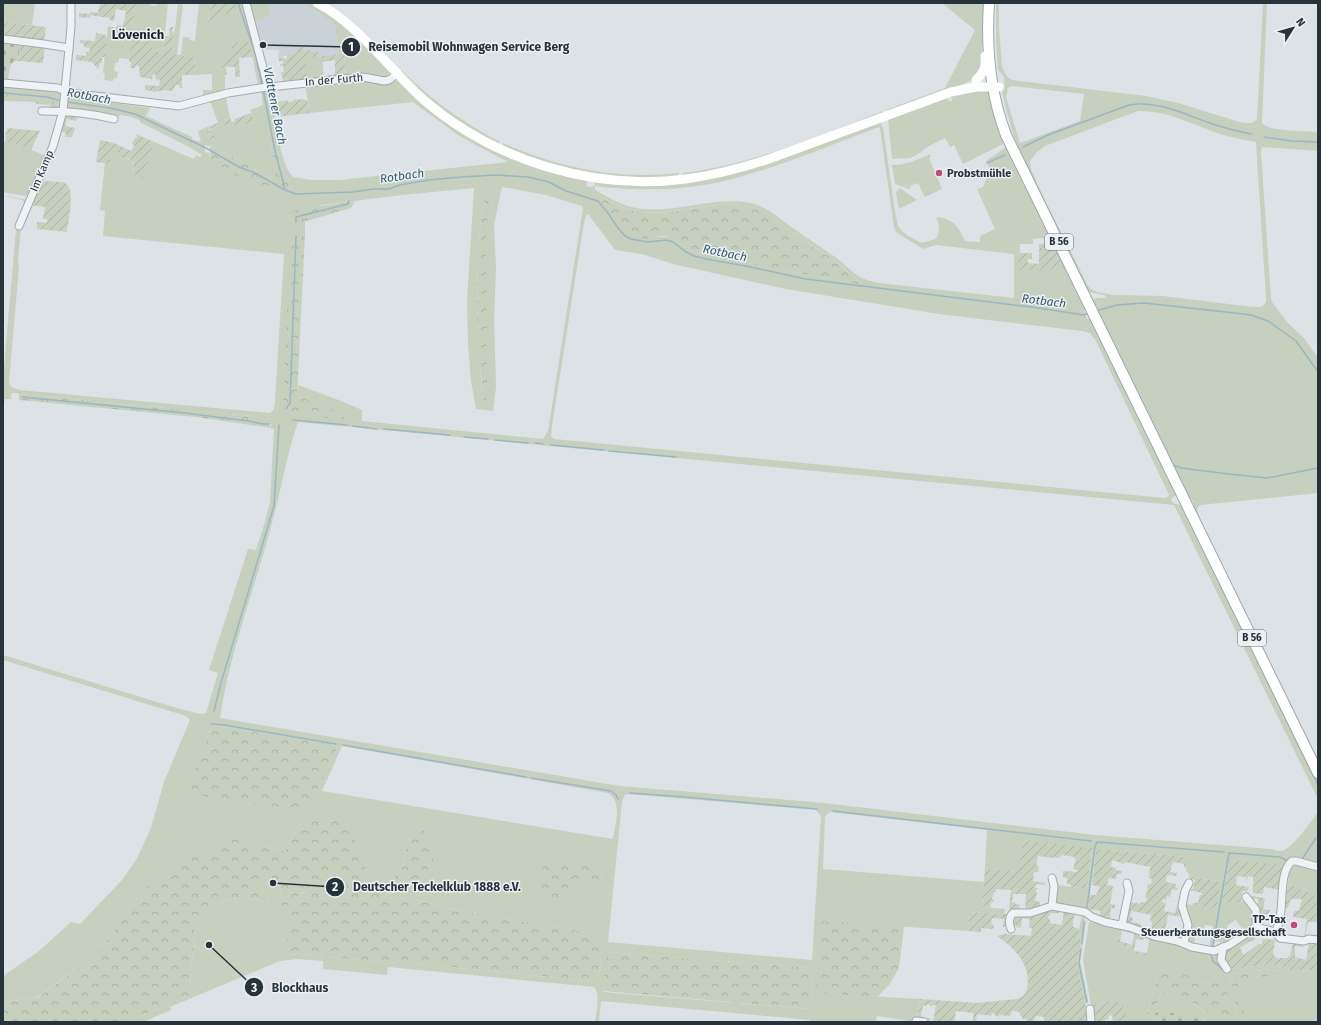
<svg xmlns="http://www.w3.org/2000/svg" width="1321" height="1025" viewBox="0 0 1321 1025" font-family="'Fira Sans',sans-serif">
<defs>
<pattern id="forest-crowns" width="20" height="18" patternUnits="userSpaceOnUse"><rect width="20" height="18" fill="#c7cfbf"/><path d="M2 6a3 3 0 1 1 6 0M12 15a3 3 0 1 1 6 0" fill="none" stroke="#abb2a5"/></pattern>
<pattern id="cemetery-stones" width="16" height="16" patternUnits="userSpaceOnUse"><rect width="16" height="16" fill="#c7cfbf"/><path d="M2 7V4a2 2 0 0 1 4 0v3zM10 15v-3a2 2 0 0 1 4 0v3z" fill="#abb2a5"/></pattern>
<pattern id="garden-furrows" width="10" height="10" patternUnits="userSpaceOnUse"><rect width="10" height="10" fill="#c7cfbf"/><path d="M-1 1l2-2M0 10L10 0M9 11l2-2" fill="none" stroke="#abb2a5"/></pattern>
</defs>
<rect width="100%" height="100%" fill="#dde2e6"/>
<!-- built -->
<path fill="#cbd2d7" d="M268,3H302L319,13L335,25L339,54L317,57L318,51L303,50V46L297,47V53L288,54L287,56H283V58H278L279,50L261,49L254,21L271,16Z"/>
<!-- grass -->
<g fill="#c7cfbf" fill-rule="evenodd">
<path d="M3,3H35L32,25L3,22Z"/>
<path d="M136,3H150V5L156,6L157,3H168L163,53L152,51L131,38L129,59L119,58L118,63H115L114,71L118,72L117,78H114L113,81L104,80L105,73H103L108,26L130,37Z"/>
<path d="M199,3H211L208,20L239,10L237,3H243L264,85H258L249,41L238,44L232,55L222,60L225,74V90L203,97V90H212V74L194,75L196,57L181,55L183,37L190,38V40L195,41Z"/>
<path d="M247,3H268L271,16L252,22Z"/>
<path d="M302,3H312L339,20L391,72L387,75L388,77L385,78L346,77L344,55H339L335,25L319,13Z"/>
<path d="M942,3H983L984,20L981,63L980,68L972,80L946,91L888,112L886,110L945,88L975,30Z"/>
<path d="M996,3H999V27L1002,66C1004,72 1006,77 1012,80L1146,96L1178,103L1243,123H1252L1257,119L1263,3H1267L1262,123C1268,132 1307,131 1318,132V151L1262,147L1261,152L1271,298L1272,302L1287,322L1304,338L1318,358V493L1200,505L1197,509L1201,522L1318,759V766L1193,507L1194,505L1192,500L1190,499L1173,469L1174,468L1095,305H1094L1092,301L1096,298H1106L1105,295L1088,292L1023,160L1012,131L1002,93L1005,88L1004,77L998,70L996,39ZM1011,86L1084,94L1080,121L1020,143L1006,97L1008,88ZM1138,111C1167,110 1196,126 1223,135C1234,138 1245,140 1256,142L1266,298V302L1262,307H1253L1163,296L1113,295L1097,292L1091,289L1088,286L1044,198L1031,169L1030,161L1036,153L1045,146Z"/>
<path d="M178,4L183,5L177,55L172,54Z"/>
<path d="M322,56L324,79L283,83V80L288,79L305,58Z"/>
<path d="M401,70C433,101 461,121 500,142L498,144L477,134L431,103L401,72Z"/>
<path d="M364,78L383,84L399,80L458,128L587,180L586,184L588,187L595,186L594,181L702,179L880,122L883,128L895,211L898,226L902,231L908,236L922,243L936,239C940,230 940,227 936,218L940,217C957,223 957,225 965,241L980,242V236L995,229L977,189L983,187L990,169L986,161L1005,148H1007L1053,237L1033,239V244H1020L1019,269L1065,267L1054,244L1073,284L1075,283L1086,309L1084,311L1087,319H1091L1177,494L1171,499L1173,503L1183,506L1186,509L1318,780V799L1174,505L298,422C287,453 282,487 273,519C256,586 230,650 220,718L619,786L824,803L1095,835L1270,849C1273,849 1276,851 1279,851C1290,853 1312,820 1318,812V865L1292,856L1285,866L1229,860L1222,901L1249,905C1256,916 1255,923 1245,930L1242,927L1241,928L1237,921L1235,920L1227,926L1228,928L1223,931L1231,940L1227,943L1215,941L1214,946L1212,947H1209L1213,926L1205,925L1204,933L1196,932L1194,944L1190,942C1188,937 1191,932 1191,926C1190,918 1186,912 1186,904L1216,909L1221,882L1189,876V874L1186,871L1188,857L1096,849L1088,909L1059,904L1056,901L1057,885L1087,889L1092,849L1023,840L1020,871L985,869L987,830L830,812L825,816L823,869L984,882L982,907L1005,909L1004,914L969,912L968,931L820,921L821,964L816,993L920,999L916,1022L877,1016L876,1022H810V1020L601,1001L599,1022H595C596,1012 601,994 594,987L388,967L387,975L323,969V961L296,959L280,961L170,1007L171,1010L143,1022H127L189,996L195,924L225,900L241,898H253L270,904L258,884L270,880L272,887L280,885L281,903C294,901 297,893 307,892L288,954L462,968L595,982L599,978L603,935L459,911L416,900L377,896L393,893L411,886V827L402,868L385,888L373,890L353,834L305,817L284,851L234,839L143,889L106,942L83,964L36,998L10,1001L3,1007V976L39,951L71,922L80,924L122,880L136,860L151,828L164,782L190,720L186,716L3,660V655L180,709L201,714L206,713L218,673L209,670L248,549L256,550L265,522L270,502L274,429L271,428V424L255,421L250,416L19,394V393H12L10,396L12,399H5L3,408V379L16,229L25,203L22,200L3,195L24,199L26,201L21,227L18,260L19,267L9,382L11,387L20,390L270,413L274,409L275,401L284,254L103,236L105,211L100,210L105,163H110L111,155L115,152H118L119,155L118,158L122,157L131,160L135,167L129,172L143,177L154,142L194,159L196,155L200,157L202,155L191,148L140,122V120L128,116L120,115L118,118L112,115L69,109L67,108L68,107V98L72,97L150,108L146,116L192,137V139L201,142L198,131L205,128L209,140H214L208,131L219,125L230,126L253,123L255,121L250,110L263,105L261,90H271C274,109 279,165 293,177L311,180H339L508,162L474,144L458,135L413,102L310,113L305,85ZM879,127L880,128L894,227L896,232L923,249L936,245L1014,254V298L879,283C855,279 853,270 835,257C821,247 805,237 790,226C779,218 768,208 754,204C719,194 674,215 637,208C622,206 608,197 595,190V186C636,191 679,191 720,182C772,170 828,146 879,127ZM270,143L276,144L282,170L290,183L287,197L270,186L267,187L262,191L210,160L209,153L205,152V145L209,146L210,145L273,178L276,172ZM502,187L546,195L582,206L583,208L548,431L543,439L362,421V410L344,402L298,385L297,397L313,401L283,405L295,236L305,234V222L300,223L290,218L321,205L402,195L474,188L467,301L468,344L471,381L476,409L493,411L496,387L494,319L496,268L494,225ZM601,197C614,203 627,210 641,212C676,216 714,199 749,206C767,209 781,223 795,234C811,245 828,255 843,267C849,272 854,278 861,283V285L700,254L687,248L671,237H655L618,224ZM492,198L486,228V338L482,393L477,317L478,254L482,206ZM588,214L615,250L642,254L673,264L786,289L939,314L1082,331L1090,333L1096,341L1169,495L1166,498L1154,497L554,439L551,436L552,426L584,223L586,215ZM212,725L337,745L336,751L307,812L194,795L189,790ZM342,746L608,793C623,802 615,824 613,839L322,791ZM628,794L816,810L821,816L812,960L608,942L622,801L625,795ZM603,864L600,881L577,885ZM608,952L812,968L811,1009L603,992Z"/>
<path d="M3,86L58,91L60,93L59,107L50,108V105L52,104L47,97L3,94Z"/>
<path d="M968,90L988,91L990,93L1004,140L1002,142L1003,144L963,164L954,145L950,147L945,138L929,146L918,154L910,158L892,159L888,119L947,97L949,101H952L951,96Z"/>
<path d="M226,97L230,118L218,123L210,101Z"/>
<path d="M883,111V113L761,158L724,169L682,175V173C752,165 818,136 883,111Z"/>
<path d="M6,140L46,156L29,194L25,196L3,192V142Z"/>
<path d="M503,143C560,168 617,180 679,173L678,176L661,179L601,176L539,161L503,146Z"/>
<path d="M930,154L931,157L929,158L942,189L925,197L918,183L910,186L911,188L909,189L895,184L892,165C906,165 918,160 930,154Z"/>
<path d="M900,188L917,200L899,209L896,192Z"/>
<path d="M1297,865L1318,871V896L1288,883C1289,876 1288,867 1297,865Z"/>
<path d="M1082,914L1086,922L1080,961L1088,1001L1086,1004L1085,1003L1077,965L1082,941L1077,940Z"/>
<path d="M1089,922L1120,928L1117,945L1132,947V953L1146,956L1150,937C1173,943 1195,950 1218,954L1217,960L1224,970L1230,967L1234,969L1272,964L1291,970L1318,971V1022H1246L1239,982L1242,979L1283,975L1284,973L1271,969L1235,974L1231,978L1238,1022H1205V1019L1203,1017L1159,1011L1155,1014L1154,1022H1126V1015L1117,1002L1106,1001L1091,1005L1083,960ZM1159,973L1211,1015C1199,1008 1175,988 1161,994L1155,1008L1147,1018L1146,1016Z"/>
</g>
<!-- forest -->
<g fill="url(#forest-crowns)">
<path d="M3,94L46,97L55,100L54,103L50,105L37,104L36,102L3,101Z"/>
<path d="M272,142L276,144L282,170L290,183L287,197L270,186L267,187L262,191L210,160V145L273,178L276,172L270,143Z"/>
<path d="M489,193L491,194L492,198L486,228L487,382L486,400L484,402L478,347L477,317L478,254L482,206L487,195Z"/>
<path d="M601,197C613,203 626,210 640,212C676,217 713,199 749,206C767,209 781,223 795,234C808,244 823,252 835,261C844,268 852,276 861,283V285L700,254L687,248L671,237L662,236L645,239L636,238L625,233L599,199Z"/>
<path d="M355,201L351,208L300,223L292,220L289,216L293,211L298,209Z"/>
<path d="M300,234H305L297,397L313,401L345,414L344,420L291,413L286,411L283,405L288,283L292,239L293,237Z"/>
<path d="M19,394L250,416L255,421L269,422L271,428L196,417L19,400Z"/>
<path d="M212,725L337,745L336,751L307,812L194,795L188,790Z"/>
<path d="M311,813L334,818L344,825L353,834L374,890L385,888L402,868L411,827H423L434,861C423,878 413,886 394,892C389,894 383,895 379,896L416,900L459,911L603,935L599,978L595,982L462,968L288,954L287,931L291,910L307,892H302L284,908L281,903L280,886L277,885L275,879L258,884L270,904L253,898H241L225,900L195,924L189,996L127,1022H3V1007L10,1001L37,998L83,964L106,942L143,889L176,865L234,839L284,851L305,817L308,818Z"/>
<path d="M544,860L603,864L600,881L577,885L564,901L542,896L541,877Z"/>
<path d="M820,921L904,926L899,968L890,984L877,997L816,993L818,968L820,964L818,959Z"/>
<path d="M607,952L812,968L811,1009L603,991Z"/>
<path d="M1271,969L1285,973L1283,975L1242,979L1239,982L1246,1022H1238L1231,978L1234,974Z"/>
<path d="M1159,973L1225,979L1231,1019L1221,1021C1208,1014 1176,988 1161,994L1155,1008L1147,1018L1146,1017Z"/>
</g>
<!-- cemetery -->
<g fill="url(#cemetery-stones)">
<path d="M3,40L21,42L18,61H14L10,66L8,79H3Z"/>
<path d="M1159,1011L1203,1017L1205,1022H1154L1155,1014Z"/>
</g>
<!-- garden -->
<g fill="url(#garden-furrows)">
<path d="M96,3H136L130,37L108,26L116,28L117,25L123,26L126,11L116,9L114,21L110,20V18L90,15V18L79,17V13L90,14V12L98,13L100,4Z"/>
<path d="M211,3H237L239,10L208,21Z"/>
<path d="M3,22L46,27L44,42L3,37Z"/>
<path d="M170,27H173L172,32L174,33L172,54L196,57L194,75H182V88H180L179,85H175V88L173,89V91L163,90L162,91H157V92L145,90V85L159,86L160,80L155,79L156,75L153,74L152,79L140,77L139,66L136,65L135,68H131V62H129L130,38L153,39L152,51L163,53L165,36H169Z"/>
<path d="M96,33L106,35L105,36L107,37L105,57H102V63H100L98,69L92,62L76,60V55L86,56L87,52H89L90,48L84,47V44L80,43V40L95,41Z"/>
<path d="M249,41L253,57L239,58L240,77H235V67H226L227,75L223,74L222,59L232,55V44Z"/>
<path d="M21,42L45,45L43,63L18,61Z"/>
<path d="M303,46V50L318,51L317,57L305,58L307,80L290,82L288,79L283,80L281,72H284L283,66H280V64H283V61H279V58L287,59V54L297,53V47Z"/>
<path d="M339,54L344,55L346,76L329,78L327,74L333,75L335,73V60L322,62V56Z"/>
<path d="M304,99L305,100H307L310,113L276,117L274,105L276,104V102L288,100V102H293V100Z"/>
<path d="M251,113L255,121L253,123L230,126L219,125L208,130L211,136H214V139L209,140L205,128L230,118L232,122L235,121V119Z"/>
<path d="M65,115L78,116L76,121L67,119L65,126L75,128L72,137H65L66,133L60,131Z"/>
<path d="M7,128L40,131L31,150L7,141L5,138Z"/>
<path d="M136,134L154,142L143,178L128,172L134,169C136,159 126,156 118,158L119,155L118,152H115L111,155L110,164L96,162L100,140L114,143L131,151L134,146L132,144L135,138L137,137Z"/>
<path d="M46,181C52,182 60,181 65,183C76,188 68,222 67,232L37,229V222L47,223V219H43L45,207L30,205L39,183Z"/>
<path d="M1039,244H1054L1065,268L1019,270V250L1020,253H1032V259H1028V263L1039,264Z"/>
<path d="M1023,840L1092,848L1087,889L1071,887V885L1067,884V878L1063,877V871L1077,872L1078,870L1073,869L1076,860L1074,859L1075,857L1061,855L1060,858L1053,857V858L1038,856L1036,865L1039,866L1038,872H1034L1033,881L1045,883V885L1036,884L1035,888H1038L1036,890L1037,895L1036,896L1035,901L1040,902V907L1031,910H1025L1026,894H1013L1012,902L1019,905L1020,910L1009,909L1011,890L996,889V892H994L993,897H991L994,901L991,903L990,908L982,907L985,869L1019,871Z"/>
<path d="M1096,849L1188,857L1186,868L1184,867V864L1173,862L1170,872L1177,873L1176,876L1167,875L1166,882L1176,884L1175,887L1178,888L1177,890L1172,889L1170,897L1167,896L1166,900L1163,899L1162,902L1166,903L1164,911L1175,913L1177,905L1180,906L1182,917L1168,915L1165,931L1181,935L1182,930H1184L1183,937L1179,938L1157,934V931H1156L1155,934L1151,932L1152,922L1150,921L1151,915L1132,911L1130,917L1133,918L1132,922L1141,924V928L1129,924L1127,921L1130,902L1140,904L1141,902H1146L1147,898L1145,897L1148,889L1147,888L1148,884H1151L1152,879L1149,878L1150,867L1125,862L1124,864L1112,860L1111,867L1116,868V870L1122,871L1121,874H1117L1116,879L1109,878L1107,885L1113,886L1110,904L1115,905V908H1111L1110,919L1119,921L1106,920L1100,916V911L1088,909L1090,895H1096L1100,887L1092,885Z"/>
<path d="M1229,860L1285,865L1281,890L1264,887L1263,894L1253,893V877L1248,876L1247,880H1246V877L1237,876L1236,885L1249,887L1247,892L1242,891L1241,901L1246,902L1249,905L1222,901Z"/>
<path d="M1189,876L1221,882L1216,909L1192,905L1193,903H1198L1200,895H1202V893L1188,890L1193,889L1195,880L1190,879Z"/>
<path d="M1288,883L1318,896V923L1316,922H1308L1305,937L1304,938L1307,919L1293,917L1294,911H1299L1302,899H1291L1288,908H1285Z"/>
<path d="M1252,896L1265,898L1263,909L1270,910L1269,915L1265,914L1266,918L1259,917V909L1257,904L1259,901L1256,898L1253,901Z"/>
<path d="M1050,909L1059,910V913H1050V916H1048V918L1050,919V923L1062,925L1064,911L1075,913L1073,921V927L1079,929L1077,940H1082L1077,965L1087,1012L1086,1022H1044V1017L1036,1016L1033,1022L1027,1021V1019H1022V1016H1020V1012L1012,1011L1010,1016L999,1015L998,1022V1016H995V1014L992,1013L991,1016L977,1014L976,1022H972L974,1013L956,1011L954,1022L933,1021L936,1005H933L932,1007L928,1004L926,1006L923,1005L921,1016L926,1018H931L929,1021L917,1019L920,999L977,1003L1017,999C1023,997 1026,994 1027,988C1032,966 1014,947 997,936L1005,934L1031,936L1032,928H1029L1030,919L1022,918L1021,928L1016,927V925L1013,924L1012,922L1014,916Z"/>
<path d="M969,912L1007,914L1006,926L1003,927L1004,919L992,918L991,925H994L993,929L981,928V932L968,931Z"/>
<path d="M1120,928L1131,931V933L1122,931L1120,941L1132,945L1135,932L1145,936L1144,940L1136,939L1134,951L1147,953L1146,956L1131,953L1132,947L1117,945Z"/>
<path d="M1256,930L1255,940L1251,942L1250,941L1240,948L1244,955L1258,944H1262L1264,931L1263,939L1275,940L1273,953L1276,958H1288V956H1290L1293,942L1304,943L1303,947L1295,946V957L1306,960L1309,942L1318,943V971L1291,970L1272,964L1234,969L1230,967L1224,959L1226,951Z"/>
<path d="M1106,1001L1117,1002L1124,1007L1126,1015V1022H1115V1021L1112,1020L1113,1016L1109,1015L1108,1020L1105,1019V1022H1095V1020H1093L1091,1005Z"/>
</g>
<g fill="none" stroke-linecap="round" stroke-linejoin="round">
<!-- stream -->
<g stroke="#9ab8c4" stroke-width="1.5">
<path d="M238,3L255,53L262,85"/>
<path d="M263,89L275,151L285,189"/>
<path d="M3,93L47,97L62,101"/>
<path d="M66,102L110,108L135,114L206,148L239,167L255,173L285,190L296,194L353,192L373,189H389L400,185L429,180L461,177L496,175L528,177L549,182L566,191L598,201L608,213L618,228L625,236L631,239L648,242L666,240L673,242L686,252L694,256L711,260L746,266L806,279L1031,307L1084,315L1089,313"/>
<path d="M1264,137L1292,141L1318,142"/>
<path d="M1023,147L1048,135L1129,105C1156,100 1182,113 1207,122C1221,127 1236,131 1251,134"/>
<path d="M987,163L1005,155"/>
<path d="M296,222V217L348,204L349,201"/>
<path d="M1096,311L1117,305L1144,303L1217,311L1251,315L1268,321L1296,341L1318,372"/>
<path d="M22,397L185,413L248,421L263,424H269"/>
<path d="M286,409L290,403L296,236"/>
<path d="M293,420L347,425"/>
<path d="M353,426L377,429"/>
<path d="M384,429L450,435"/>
<path d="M464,437L488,439"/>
<path d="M495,440L528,443"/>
<path d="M535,443L543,444"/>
<path d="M551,445L604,450"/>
<path d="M609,451L676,457"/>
<path d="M1173,465L1181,468L1229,474L1267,478L1318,468"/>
<path d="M1171,483L1176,493"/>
<path d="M1183,508L1318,785"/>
<path d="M214,711L221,683L274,506L279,425"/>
<path d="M211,724L224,725L336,744"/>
<path d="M343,745L526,777"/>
<path d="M531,778L611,791L616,795L618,799"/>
<path d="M630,793L685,797L817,809"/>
<path d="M833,811L1091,841"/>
<path d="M1302,859L1316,838"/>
<path d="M1087,907L1095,847L1097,842L1224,852"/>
<path d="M1082,943L1084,922"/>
<path d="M1213,945L1229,853L1280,857L1286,860"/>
<path d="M1081,949L1079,963L1087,1002"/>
<path d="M1211,955L1213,961L1222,969"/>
</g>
<!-- street casing -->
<g stroke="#a3aaaf" stroke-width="9">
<g id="street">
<path d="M246,3L268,87"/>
<path d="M3,39L44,44L69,48"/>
<path d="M3,83L58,88L70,93L179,106L228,93L260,88L363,77L384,81L389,80L397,74"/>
<path d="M42,111C66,111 90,113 114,119"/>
<path d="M19,226L53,146L63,111L71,27V3"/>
<path d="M1052,878L1054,886L1052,906"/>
<path d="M1246,897L1256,910V927"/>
<path d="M1122,925L1129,891L1127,883"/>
<path d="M1011,929C1009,924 1008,918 1013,913H1030L1052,906L1085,912L1092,917L1105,922L1129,927L1154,936L1177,941L1192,947L1214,951L1229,945L1256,927L1275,932"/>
<path d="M1275,932C1287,914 1276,875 1292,861H1296L1318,867"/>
<path d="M1275,932L1280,938L1304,941L1309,939L1318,940"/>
<path d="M1184,943L1188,925L1182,906L1185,891L1189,883"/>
<path d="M1223,947L1221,960L1227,969"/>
<path d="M1090,1009L1091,1022"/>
<path d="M916,1021L924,1022"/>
</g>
</g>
<!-- primary casing -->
<g stroke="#9da9b0" stroke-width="12">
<path id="primary" d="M989,3C986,48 990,93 1006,135L1318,773"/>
</g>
<!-- street -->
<use href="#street" stroke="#eff2f4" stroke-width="7"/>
<!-- secondary -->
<g stroke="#fff" stroke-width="9">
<path d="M317,3C357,23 391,71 424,100C495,161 594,191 686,179C715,175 742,168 769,159L951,92L976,87H999"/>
<path d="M976,80C984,73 986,67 985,56"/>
</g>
<!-- primary -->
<use href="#primary" stroke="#fff" stroke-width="10"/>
</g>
<!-- markers -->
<g fill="#c44978" stroke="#ecf1f4" stroke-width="1.5">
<circle cx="939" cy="173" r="4"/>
<circle cx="1294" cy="925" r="4"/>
</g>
<g text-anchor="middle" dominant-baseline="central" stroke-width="3" stroke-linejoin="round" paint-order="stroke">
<!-- shield labels -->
<g fill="#ecf1f4" stroke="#626c72" stroke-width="1">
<rect x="1045" y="234" width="28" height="16" rx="3"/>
<rect x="1238" y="630" width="28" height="16" rx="3"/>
</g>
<g font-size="10" font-weight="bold" fill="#27333b">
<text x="1059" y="242">B 56</text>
<text x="1252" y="638">B 56</text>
</g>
<!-- street labels -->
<g font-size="11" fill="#27333b" stroke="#ecf1f4">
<text transform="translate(334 80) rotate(-5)">In der Furth</text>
<text transform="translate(42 171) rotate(-67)">Im Kamp</text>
</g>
<!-- poi labels -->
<g font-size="11" font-weight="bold" fill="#27333b" stroke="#ecf1f4" text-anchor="start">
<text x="947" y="173">Probstmühle</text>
<text x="1286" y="919" text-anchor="end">TP-Tax<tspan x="1286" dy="13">Steuerberatungsgesellschaft</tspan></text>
</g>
<!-- water labels -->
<g font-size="12" font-style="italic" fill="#355a6c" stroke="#ecf1f4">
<text transform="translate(89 96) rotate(11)">Rotbach</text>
<text transform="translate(275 106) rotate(79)">Vlattener Bach</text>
<text transform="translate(402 176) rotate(-8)">Rotbach</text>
<text transform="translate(725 253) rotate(12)">Rotbach</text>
<text transform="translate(1044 301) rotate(7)">Rotbach</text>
</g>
<!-- quarter labels -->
<g font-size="13" font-weight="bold" fill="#1a242c" stroke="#ecf1f4">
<text x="138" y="34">Lövenich</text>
</g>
</g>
<!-- callouts -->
<path fill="none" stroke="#27333b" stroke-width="1.5" d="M263 45L351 47M273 883L335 887M209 945L254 987"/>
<g fill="#27333b" stroke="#ecf1f4" stroke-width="1.5">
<circle cx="263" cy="45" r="4"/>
<circle cx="273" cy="883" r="4"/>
<circle cx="209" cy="945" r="4"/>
<circle cx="351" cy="47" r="10"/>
<circle cx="335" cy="887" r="10"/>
<circle cx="254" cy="987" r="10"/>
</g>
<g font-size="12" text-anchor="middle" font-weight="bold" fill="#fff">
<text x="351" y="51">1</text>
<text x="335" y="891">2</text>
<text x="254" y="992">3</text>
</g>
<g font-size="12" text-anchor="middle" font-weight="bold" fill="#27333b" stroke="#ecf1f4" stroke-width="3" stroke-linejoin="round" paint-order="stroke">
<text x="469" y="51">Reisemobil Wohnwagen Service Berg</text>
<text x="437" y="891">Deutscher Teckelklub 1888 e.V.</text>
<text x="300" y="992">Blockhaus</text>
</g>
<!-- border -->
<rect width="1321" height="1025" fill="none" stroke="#27333b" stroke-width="8"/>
<!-- north arrow -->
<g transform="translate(1293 28) rotate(53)" stroke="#ecf1f4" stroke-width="3" paint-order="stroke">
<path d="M0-3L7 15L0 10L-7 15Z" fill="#27333b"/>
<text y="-6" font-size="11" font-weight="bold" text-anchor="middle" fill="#27333b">N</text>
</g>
</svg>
